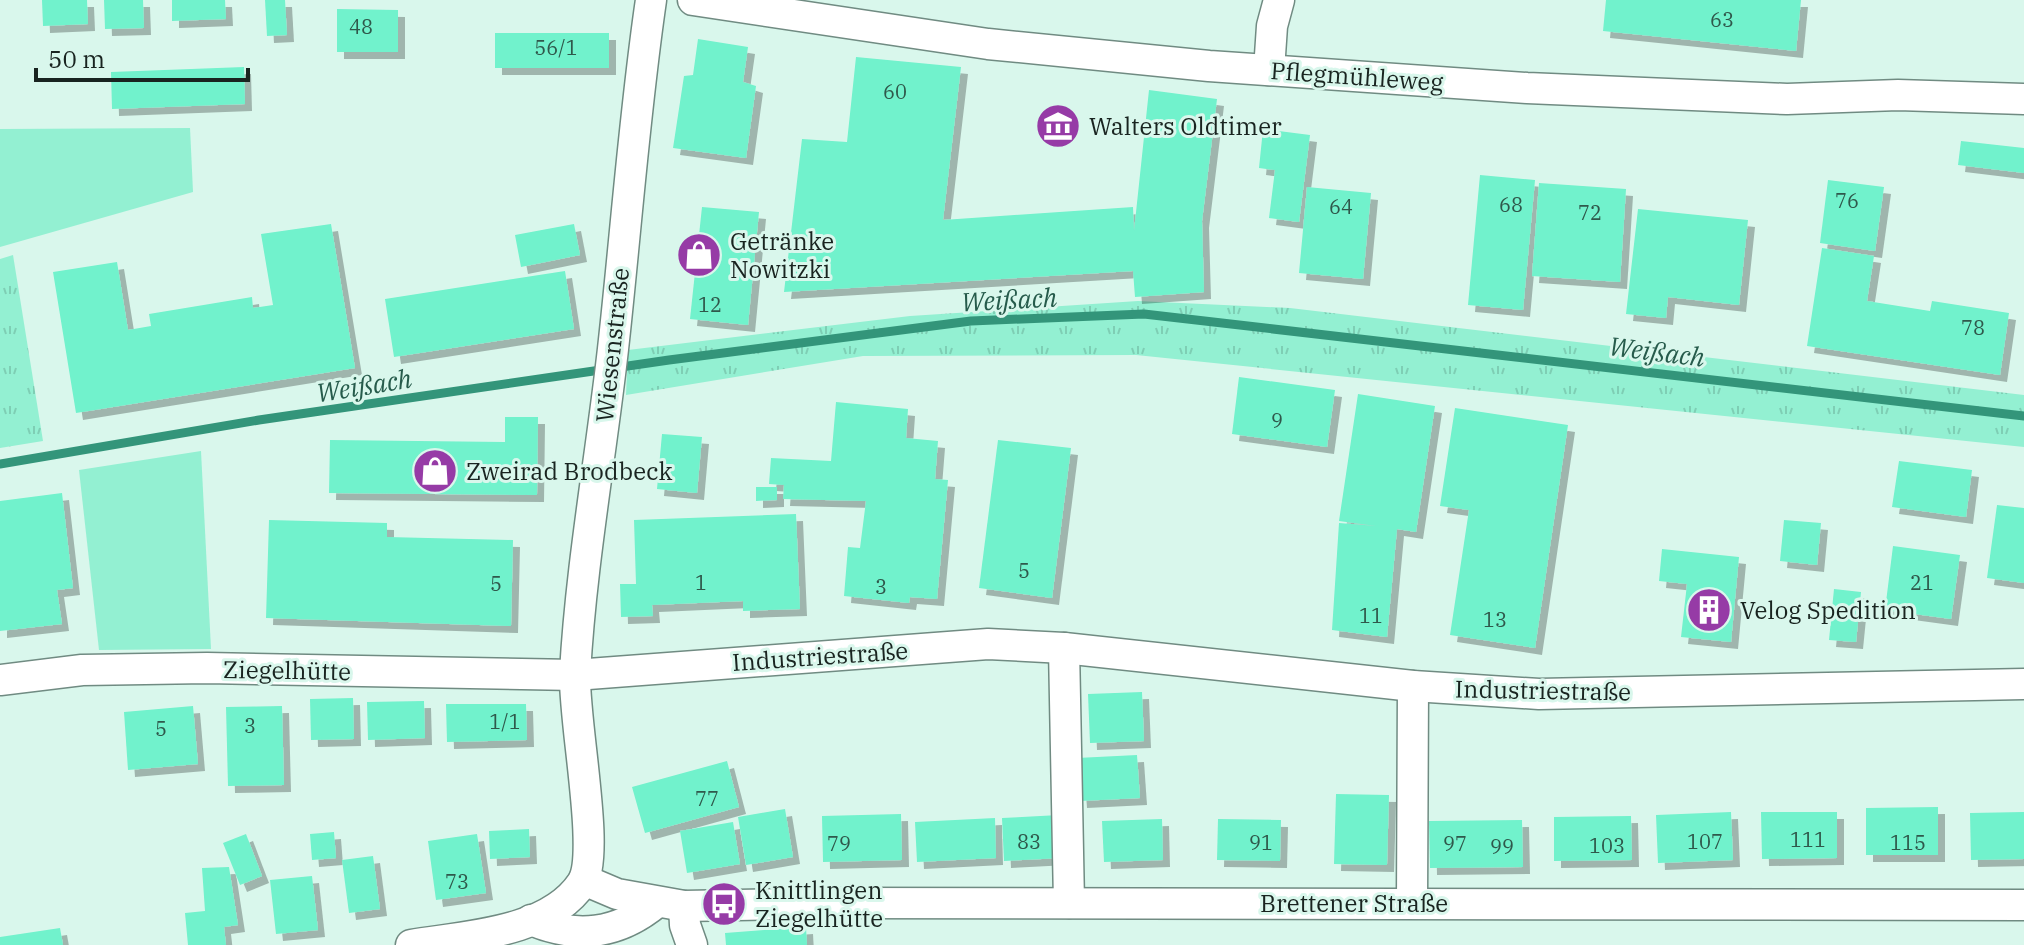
<svg xmlns="http://www.w3.org/2000/svg" width="2024" height="945" viewBox="0 0 2024 945" font-family="'IBM Plex Serif',serif">
<defs>
<pattern id="grass-tufts" width="24" height="20" patternUnits="userSpaceOnUse" patternTransform="scale(2)"><rect width="24" height="20" fill="#93f0d2"/><path d="M3 7l-1-3M5 7V3M7 7l1-3M15 17l-1-3M17 17v-4M19 17l1-3" fill="none" stroke="#7eceb4"/></pattern>
<filter id="shadow"><feDropShadow dx="7" dy="7" stdDeviation="0" flood-color="#0004"/></filter>
</defs>
<rect width="100%" height="100%" fill="#d9f7ec"/>
<!-- grass -->
<g fill="url(#grass-tufts)">
<path d="M13,255L43,441L0,448V259Z"/>
<path d="M1138,301L1290,308L2024,395V447L1136,355L863,356L626,395L628,350L910,316Z"/>
</g>
<!-- garden -->
<g fill="#93f0d2">
<path d="M190,128L193,192L0,247V129Z"/>
<path d="M201,451L211,649L99,650L79,470Z"/>
</g>
<g fill="none" stroke-linecap="round" stroke-linejoin="round">
<!-- stream -->
<path stroke="#33957a" stroke-width="9" d="M0,464L259,420L669,360L971,321L1144,314L2024,416"/>
</g>
<!-- building -->
<g fill="#71f2cc" filter="url(#shadow)">
<path d="M42,0H87L88,24L43,26Z"/>
<path d="M104,0H143L144,28L105,29Z"/>
<path d="M172,0H225L226,19L172,21Z"/>
<path d="M265,0H285L287,35L267,36Z"/>
<path d="M1606,0H1801L1796,51L1603,31Z"/>
<path d="M337,9L398,10V52H337Z"/>
<rect x="495" y="33" width="114" height="35"/>
<path d="M698,39L748,47L743,82L756,86L746,158L673,148L684,76L693,75Z"/>
<path d="M856,57L961,67L943,220L1133,207L1134,231L1149,90L1217,99L1202,221L1204,292L1135,297L1133,271L784,292L802,139L847,142Z"/>
<path d="M244,67L245,104L112,109L111,72Z"/>
<path d="M1263,129L1310,135L1299,222L1269,218L1275,170L1259,168Z"/>
<path d="M1961,141L2024,148V173L1958,165Z"/>
<path d="M1480,175L1535,180L1523,310L1468,305Z"/>
<path d="M1828,180L1884,187L1875,251L1820,243Z"/>
<path d="M1539,183L1626,189L1620,282L1532,276Z"/>
<path d="M1307,187L1371,193L1363,279L1299,273Z"/>
<path d="M702,207L759,212L748,325L690,319Z"/>
<path d="M1638,209L1748,220L1739,305L1668,297L1666,318L1626,314Z"/>
<path d="M331,224L355,368L76,413L53,272L117,262L128,330L151,326L149,314L252,297L253,308L273,305L261,234Z"/>
<path d="M574,224L580,255L521,267L515,235Z"/>
<path d="M1822,248L1874,256L1867,301L1930,311L1932,301L2009,313L2000,375L1807,346Z"/>
<path d="M565,271L574,329L394,357L385,299Z"/>
<path d="M1239,377L1335,390L1327,447L1232,434Z"/>
<path d="M1358,394L1435,406L1416,532L1397,529L1387,637L1332,630L1339,523L1376,526L1339,521Z"/>
<path d="M836,402L908,409L906,438L938,441L935,479L948,480L937,599L910,597L909,603L844,596L848,547L860,548L866,501L783,499L784,485L769,484L771,458L831,461Z"/>
<path d="M1455,408L1568,425L1535,648L1450,635L1469,510L1440,506Z"/>
<path d="M505,417H538L537,495L329,493L330,440L505,442Z"/>
<path d="M662,434L702,437L697,493L657,489Z"/>
<path d="M998,440L1071,448L1052,598L979,588Z"/>
<path d="M1899,461L1972,470L1966,517L1892,507Z"/>
<path d="M756,487H777V500L756,501Z"/>
<path d="M62,493L73,588L57,590L62,624L0,631V501Z"/>
<path d="M1997,505L2024,508V583L1987,578Z"/>
<path d="M796,514L800,609L743,611V601L652,605L653,616L621,617L620,584H636L634,520Z"/>
<path d="M269,520L387,523V537L513,540L511,626L266,618Z"/>
<path d="M1784,520L1821,523L1817,565L1780,561Z"/>
<path d="M1893,546L1960,555L1951,619L1885,610Z"/>
<path d="M1662,549L1739,557L1731,642L1681,637L1687,584L1659,581Z"/>
<path d="M1834,589L1861,592L1856,642L1829,640Z"/>
<path d="M1142,692L1144,741L1090,743L1088,694Z"/>
<path d="M353,698L354,739L311,740L310,699Z"/>
<path d="M424,701L425,738L368,740L367,702Z"/>
<path d="M446,704H526L527,740L447,742Z"/>
<path d="M193,706L198,764L128,770L124,712Z"/>
<path d="M282,706L284,785L228,786L226,707Z"/>
<path d="M1137,755L1140,798L1080,801L1077,758Z"/>
<path d="M727,761L739,807L645,833L632,787Z"/>
<path d="M1336,794L1389,795L1387,865L1334,864Z"/>
<path d="M1938,807V855H1866V808Z"/>
<path d="M785,809L793,857L746,865L738,817Z"/>
<path d="M1731,812L1733,860L1658,863L1656,815Z"/>
<path d="M1761,812H1837V858L1762,859Z"/>
<path d="M2024,812V859L1971,860L1970,813Z"/>
<path d="M901,814L902,860L823,862L822,816Z"/>
<path d="M1059,815L1061,858L1004,861L1002,818Z"/>
<path d="M1631,816L1632,860L1554,861V817Z"/>
<path d="M995,818L996,858L917,862L915,822Z"/>
<path d="M1162,819L1163,860L1104,862L1102,821Z"/>
<path d="M1218,819L1281,820L1280,861L1217,860Z"/>
<path d="M1522,820L1523,867L1430,868L1429,821Z"/>
<path d="M733,822L740,864L687,873L680,831Z"/>
<path d="M529,829L530,857L490,859L489,831Z"/>
<path d="M334,832L336,858L312,860L310,834Z"/>
<path d="M246,834L262,876L240,885L223,843Z"/>
<path d="M477,834L486,893L436,900L428,841Z"/>
<path d="M373,856L380,909L349,913L342,860Z"/>
<path d="M229,867L238,925L224,927L226,945H188L185,913L205,911L202,868Z"/>
<path d="M312,876L318,930L276,934L270,880Z"/>
<path d="M806,927L807,945H726L725,933Z"/>
<path d="M60,928L63,945H0V937Z"/>
</g>
<g fill="none" stroke-linecap="round" stroke-linejoin="round">
<!-- minor casing -->
<g stroke="#708b82" stroke-width="33">
<g id="minor">
<path d="M693,0L988,44L1209,66L1527,88L1787,99L1898,95L2024,99"/>
<path d="M1269,70L1272,26L1279,0"/>
<path d="M1064,648L1069,903"/>
<path d="M0,680L82,670L207,668L575,675L988,644L1064,648L1413,686L1539,694L2024,684"/>
<path d="M584,880L617,894L684,906L842,903L2024,905"/>
<path d="M1412,903L1413,686"/>
<path d="M684,906L685,925L692,945"/>
<path d="M531,920C576,939 617,935 656,903"/>
<path d="M411,945C465,936 549,933 582,883C601,854 573,719 575,673C581,565 601,456 613,349C626,232 634,116 651,0"/>
</g>
</g>
<!-- minor -->
<use href="#minor" stroke="#fff" stroke-width="30"/>
</g>
<!-- icons -->
<defs>
<g id="museum-disc" transform="scale(2.3)"><circle r="9.5" fill="#963ba6" stroke="#d9f7ec"/><path d="M0-6L6-3V-2H-6V-3ZM-5-1h2V3h-2ZM-1-1h2V3h-2ZM3-1h2V3H3ZM-6 4H6V6H-6Z" fill="#fff"/></g>
<g id="shop-disc" transform="scale(2.3)"><circle r="9.5" fill="#963ba6" stroke="#d9f7ec"/><path d="M-5-2.5h2.3a2.7 3.5 0 0 1 5.4 0H5L5.5 6h-11ZM-1.5-2.5h3a1.5 2.3 0 0 0-3 0Z" fill="#fff"/></g>
<g id="building-disc" transform="scale(2.3)"><circle r="9.5" fill="#963ba6" stroke="#d9f7ec"/><path d="M-4-6H4V6H1V3H-1V6H-4ZM-2.5-4.3h1.7v1.8h-1.7ZM.8-4.3h1.7v1.8H.8ZM-2.5-1h1.7V.8h-1.7ZM.8-1h1.7V.8H.8Z" fill="#fff"/></g>
<g id="bus-disc" transform="scale(2.3)"><circle r="9.5" fill="#963ba6" stroke="#d9f7ec"/><path d="M-5-6H5V4H4V6H2V4H-2V6H-4V4H-5ZM-3.5-4V0h7V-4ZM-3.5 1.2v1.5H-2V1.2ZM2 1.2v1.5H3.5V1.2Z" fill="#fff"/></g>
</defs>
<g fill-rule="evenodd">
<use href="#museum-disc" x="1058" y="126"/>
<use href="#shop-disc" x="699" y="255"/>
<use href="#shop-disc" x="435" y="471"/>
<use href="#building-disc" x="1709" y="610"/>
<use href="#bus-disc" x="724" y="904"/>
</g>
<g text-anchor="middle" dominant-baseline="central" stroke-width="6" stroke-linejoin="round" paint-order="stroke">
<!-- number labels -->
<g font-size="20" fill="#2f584b">
<text x="1722" y="19">63</text>
<text x="361" y="26">48</text>
<text x="556" y="47">56/1</text>
<text x="895" y="91">60</text>
<text x="1847" y="200">76</text>
<text x="1511" y="204">68</text>
<text x="1341" y="206">64</text>
<text x="1590" y="212">72</text>
<text x="710" y="304">12</text>
<text x="1973" y="327">78</text>
<text x="1277" y="420">9</text>
<text x="1024" y="570">5</text>
<text x="701" y="582">1</text>
<text x="1922" y="582">21</text>
<text x="496" y="583">5</text>
<text x="881" y="586">3</text>
<text x="1371" y="615">11</text>
<text x="1495" y="619">13</text>
<text x="505" y="721">1/1</text>
<text x="250" y="725">3</text>
<text x="161" y="728">5</text>
<text x="707" y="798">77</text>
<text x="1808" y="839">111</text>
<text x="1029" y="841">83</text>
<text x="1705" y="841">107</text>
<text x="1261" y="842">91</text>
<text x="1908" y="842">115</text>
<text x="839" y="843">79</text>
<text x="1455" y="843">97</text>
<text x="1607" y="845">103</text>
<text x="1502" y="846">99</text>
<text x="457" y="881">73</text>
</g>
<!-- street labels -->
<g font-size="24" fill="#192420" stroke="#d9f7ec">
<text transform="translate(1357 76) rotate(4)">Pflegmühleweg</text>
<text transform="translate(612 345) rotate(-84)">Wiesenstraße</text>
<text transform="translate(820 656) rotate(-4)">Industriestraße</text>
<text transform="translate(287 670) rotate(1)">Ziegelhütte</text>
<text transform="translate(1543 690) rotate(1)">Industriestraße</text>
<text x="1354" y="903">Brettener Straße</text>
</g>
<!-- poi labels -->
<g font-size="24" fill="#192420" stroke="#d9f7ec" text-anchor="start">
<text x="1089" y="126">Walters Oldtimer</text>
<text x="730" y="241">Getränke<tspan x="730" dy="28">Nowitzki</tspan></text>
<text x="466" y="471">Zweirad Brodbeck</text>
<text x="1740" y="610">Velog Spedition</text>
<text x="755" y="890">Knittlingen<tspan x="755" dy="28">Ziegelhütte</tspan></text>
</g>
<!-- water labels -->
<g font-size="26" font-style="italic" fill="#265b4b" stroke="#d9f7ec">
<text transform="translate(1009 299) rotate(-3)">Weißach</text>
<text transform="translate(1657 351) rotate(7)">Weißach</text>
<text transform="translate(364 385) rotate(-9)">Weißach</text>
</g>
</g>
<!-- scale -->
<path d="M36 68v12h212v-12" fill="none" stroke="#192420" stroke-width="4"/>
<text x="48" y="68" font-size="24" fill="#192420" stroke="#d9f7ec" stroke-width="6" paint-order="stroke">50 m</text>
</svg>
